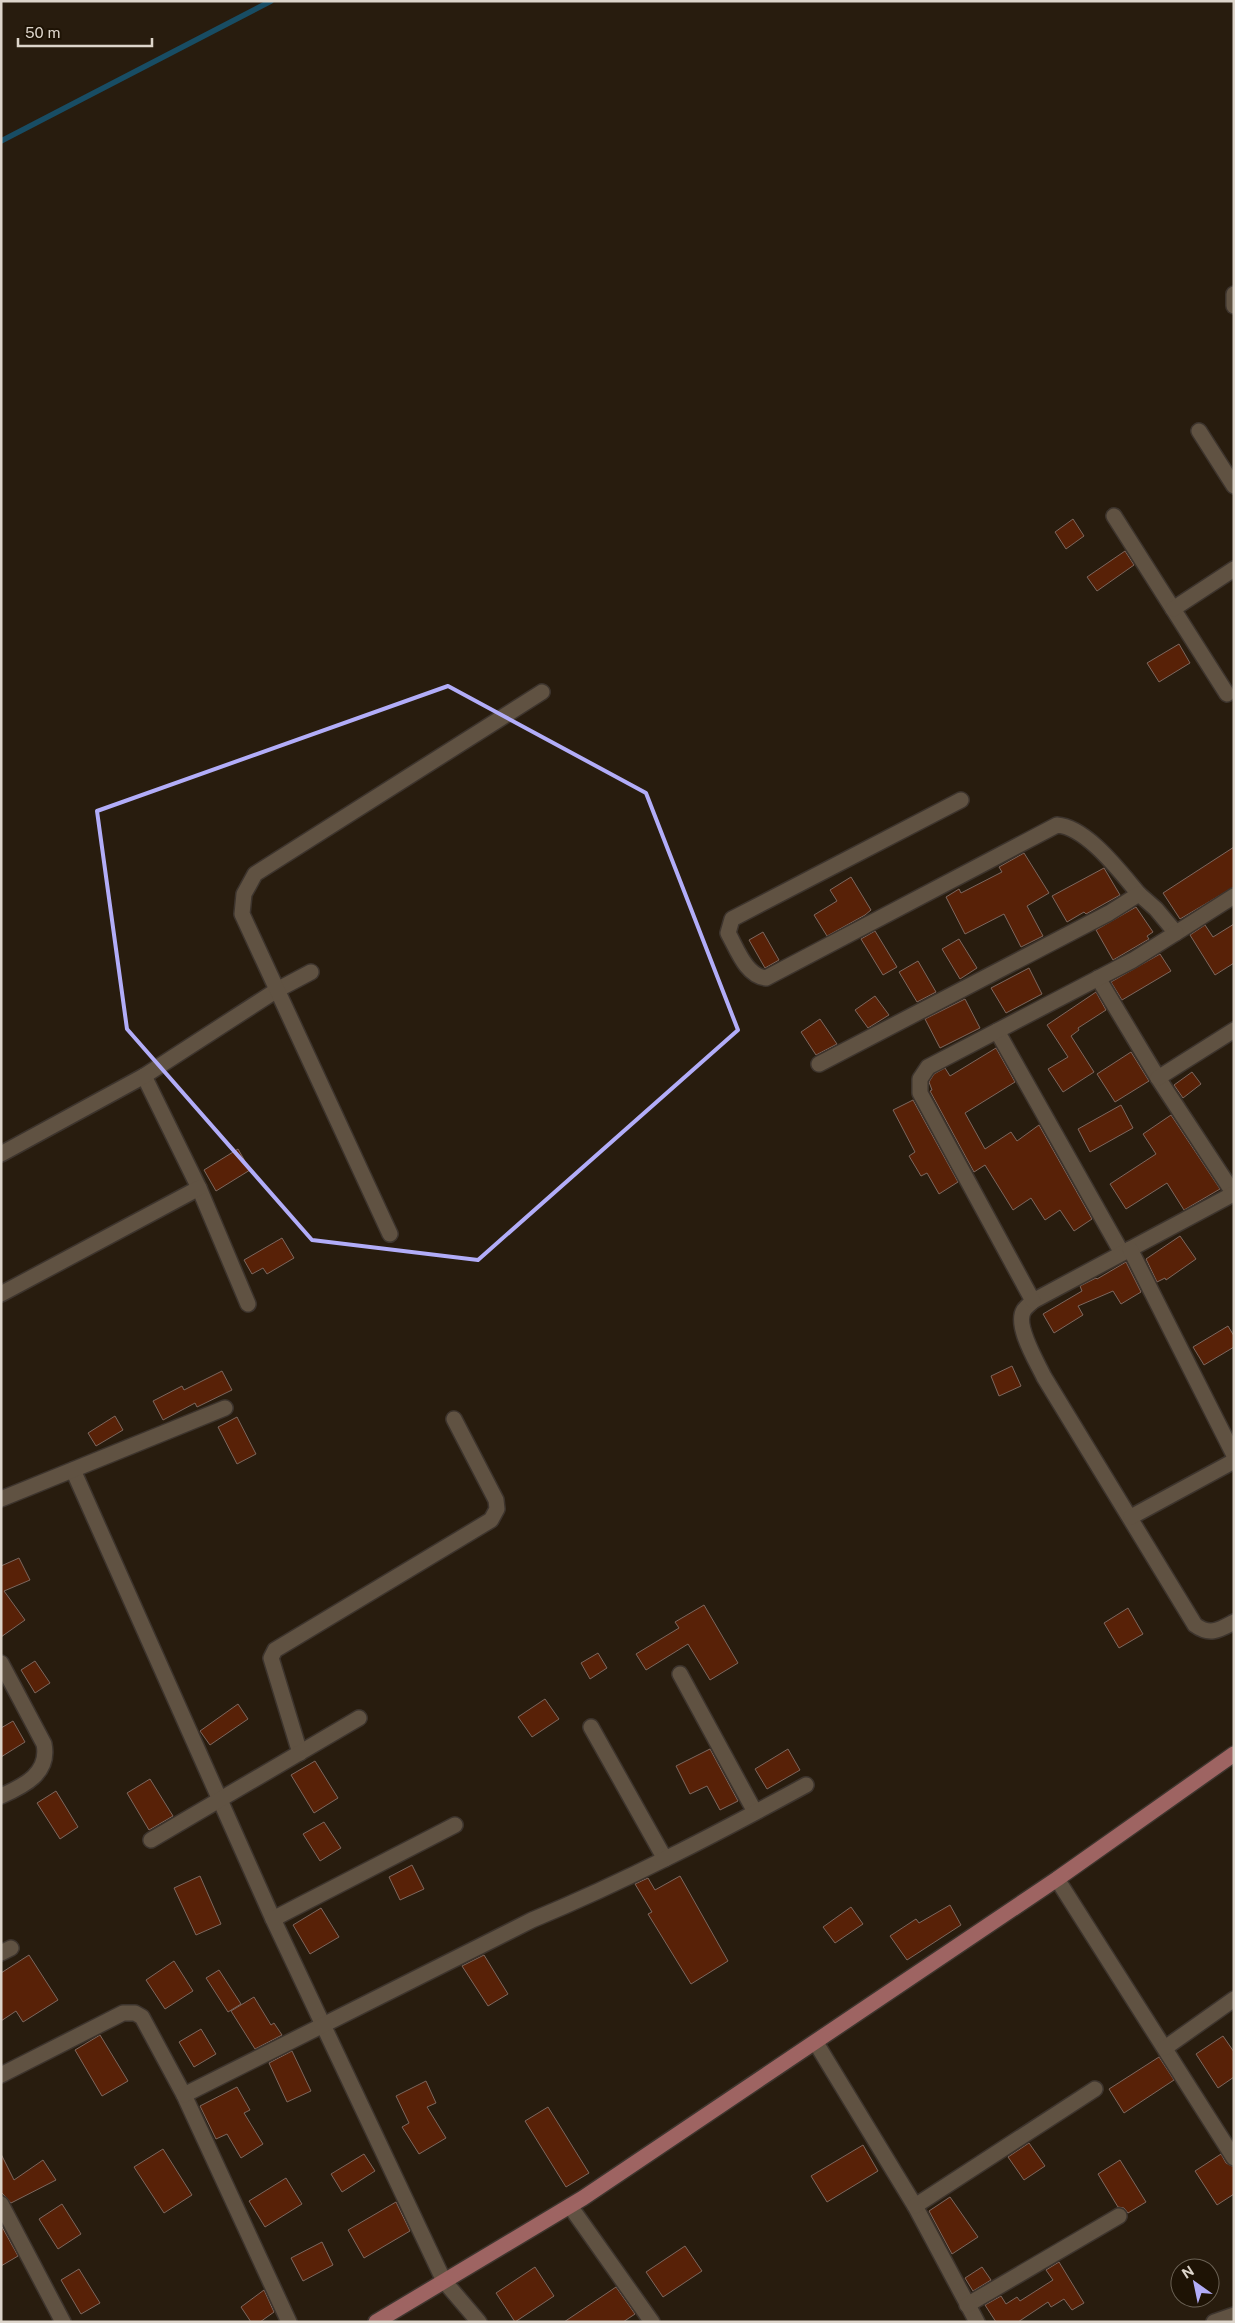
<svg xmlns="http://www.w3.org/2000/svg" width="1235" height="2323" viewBox="0 0 1235 2323" font-family="'Public Sans',sans-serif">
<rect width="100%" height="100%" fill="#281c0e"/>
<g fill="none" stroke-linecap="round" stroke-linejoin="round">
<!-- stream -->
<path stroke="#184d64" stroke-width="5.5" d="M1,141L271,1"/>
</g>
<!-- building -->
<g fill="#582107" stroke="#7d675e">
<path d="M1073,519L1084,536L1066,549L1055,532Z"/>
<path d="M1125,551L1134,565L1097,591L1087,577Z"/>
<path d="M1179,644L1190,663L1159,682L1147,663Z"/>
<path d="M1234,847V887L1180,919L1163,893Z"/>
<path d="M1024,853L1049,893L1027,906L1043,936L1021,947L1004,914L965,934L946,897L959,889L961,893L1002,872L999,867Z"/>
<path d="M1104,868L1120,895L1086,914L1084,912L1067,922L1052,896Z"/>
<path d="M851,877L871,910L865,915L827,936L814,915L837,901L830,890Z"/>
<path d="M1136,907L1153,932L1147,936L1149,939L1113,960L1096,930Z"/>
<path d="M1234,924V963L1215,975L1190,935L1205,925L1213,937Z"/>
<path d="M875,931L897,967L883,975L861,939Z"/>
<path d="M763,932L779,960L765,968L749,940Z"/>
<path d="M959,939L977,968L960,979L942,949Z"/>
<path d="M1160,954L1171,971L1122,1000L1111,982Z"/>
<path d="M918,961L936,992L917,1002L899,972Z"/>
<path d="M1029,968L1042,994L1006,1013L991,988Z"/>
<path d="M1096,992L1106,1010L1078,1028L1079,1030L1071,1036L1094,1072L1063,1092L1048,1069L1068,1057L1047,1025Z"/>
<path d="M875,996L889,1015L868,1028L855,1010Z"/>
<path d="M965,999L980,1028L940,1048L925,1019Z"/>
<path d="M820,1019L837,1044L816,1055L801,1032Z"/>
<path d="M996,1048L1015,1082L965,1113L985,1149L1011,1132L1017,1141L1039,1125L1092,1219L1074,1231L1060,1210L1045,1220L1031,1198L1013,1210L985,1165L974,1172L930,1091L932,1090L929,1082L934,1074L945,1068L950,1076Z"/>
<path d="M1131,1052L1149,1081L1115,1102L1097,1074Z"/>
<path d="M1192,1072L1201,1084L1183,1098L1174,1085Z"/>
<path d="M913,1100L958,1182L939,1194L927,1173L921,1176L909,1156L915,1152L893,1110Z"/>
<path d="M1121,1105L1133,1128L1090,1152L1078,1129Z"/>
<path d="M1171,1115L1220,1189L1184,1210L1167,1183L1126,1209L1110,1184L1156,1154L1143,1134Z"/>
<path d="M238,1149L250,1170L216,1191L204,1170Z"/>
<path d="M1180,1236L1196,1259L1166,1280L1165,1278L1157,1282L1146,1259Z"/>
<path d="M282,1238L294,1258L267,1274L263,1268L252,1274L244,1260Z"/>
<path d="M1126,1262L1141,1292L1121,1304L1113,1291L1078,1306L1083,1315L1054,1333L1043,1314L1082,1291L1080,1286L1096,1278L1097,1279Z"/>
<path d="M1228,1326L1234,1336V1347L1204,1365L1193,1347Z"/>
<path d="M1012,1366L1021,1386L999,1396L991,1376Z"/>
<path d="M222,1371L232,1390L197,1407L195,1403L163,1420L153,1401L182,1386L184,1390Z"/>
<path d="M115,1416L123,1430L96,1446L88,1433Z"/>
<path d="M237,1417L256,1454L237,1464L218,1427Z"/>
<path d="M19,1558L30,1580L4,1591L25,1620L1,1637V1566Z"/>
<path d="M704,1605L738,1663L710,1680L688,1644L646,1670L636,1654L679,1628L675,1622Z"/>
<path d="M1128,1608L1143,1634L1119,1648L1104,1623Z"/>
<path d="M598,1653L607,1668L590,1679L581,1663Z"/>
<path d="M35,1661L50,1683L35,1693L21,1670Z"/>
<path d="M545,1699L559,1719L532,1737L518,1717Z"/>
<path d="M238,1704L248,1719L210,1745L200,1731Z"/>
<path d="M13,1721L25,1742L1,1757V1728Z"/>
<path d="M710,1749L738,1801L720,1810L707,1786L690,1794L676,1766Z"/>
<path d="M788,1749L800,1770L767,1789L755,1769Z"/>
<path d="M315,1761L338,1798L314,1813L291,1775Z"/>
<path d="M150,1779L173,1816L149,1830L127,1793Z"/>
<path d="M56,1791L78,1827L60,1839L37,1803Z"/>
<path d="M324,1822L341,1848L320,1861L303,1834Z"/>
<path d="M412,1865L424,1889L400,1900L389,1877Z"/>
<path d="M200,1876L221,1924L196,1935L174,1888Z"/>
<path d="M680,1876L728,1961L691,1984L648,1914L652,1912L635,1884L648,1878L655,1890Z"/>
<path d="M950,1905L961,1925L907,1960L890,1936L916,1919L919,1923Z"/>
<path d="M851,1907L863,1924L835,1943L823,1927Z"/>
<path d="M321,1908L339,1937L310,1954L293,1925Z"/>
<path d="M29,1955L58,2000L23,2022L16,2011L1,2021V1973Z"/>
<path d="M484,1955L508,1994L488,2006L462,1966Z"/>
<path d="M174,1961L193,1991L165,2009L146,1980Z"/>
<path d="M219,1970L241,2004L228,2012L206,1978Z"/>
<path d="M254,1997L271,2025L274,2023L282,2035L255,2049L231,2011Z"/>
<path d="M201,2029L216,2054L194,2067L179,2042Z"/>
<path d="M100,2035L128,2081L102,2096L75,2050Z"/>
<path d="M1223,2036L1234,2052V2077L1218,2088L1196,2054Z"/>
<path d="M292,2051L311,2091L287,2102L269,2063Z"/>
<path d="M1159,2057L1174,2080L1124,2113L1109,2089Z"/>
<path d="M426,2081L436,2103L427,2107L446,2138L419,2154L402,2127L409,2123L396,2096Z"/>
<path d="M237,2087L250,2110L244,2113L263,2144L241,2158L227,2134L216,2139L200,2106Z"/>
<path d="M548,2107L589,2173L566,2187L525,2121Z"/>
<path d="M1029,2143L1045,2166L1024,2180L1008,2157Z"/>
<path d="M863,2145L878,2171L827,2202L811,2176Z"/>
<path d="M163,2149L192,2195L164,2213L134,2167Z"/>
<path d="M1,2154L14,2180L43,2160L56,2180L11,2203L1,2192Z"/>
<path d="M364,2154L375,2171L342,2192L331,2174Z"/>
<path d="M1221,2154L1226,2163L1234,2167V2194L1217,2205L1195,2171Z"/>
<path d="M1120,2160L1146,2202L1128,2213L1124,2208L1118,2207L1098,2174Z"/>
<path d="M286,2178L302,2204L265,2227L249,2201Z"/>
<path d="M950,2197L978,2237L952,2254L929,2211Z"/>
<path d="M396,2202L410,2231L364,2258L348,2230Z"/>
<path d="M62,2204L81,2234L58,2249L39,2219Z"/>
<path d="M1,2225L18,2256L1,2266Z"/>
<path d="M322,2242L333,2265L303,2281L291,2258Z"/>
<path d="M685,2246L702,2271L663,2297L646,2272Z"/>
<path d="M1059,2262L1084,2303L1072,2310L1064,2299L1051,2307L1048,2302L1018,2322H996L985,2305L1001,2296L1006,2304L1017,2297L1020,2301L1053,2280L1046,2270Z"/>
<path d="M535,2267L554,2296L515,2322L496,2293Z"/>
<path d="M982,2267L991,2280L973,2291L965,2278Z"/>
<path d="M79,2269L100,2303L81,2314L61,2280Z"/>
<path d="M616,2287L635,2314L623,2322H564Z"/>
<path d="M264,2290L274,2312L260,2322H251L241,2307Z"/>
</g>
<g fill="none" stroke-linecap="round" stroke-linejoin="round">
<!-- minor casing -->
<g stroke="#3d342d" stroke-width="18">
<g id="minor">
<path d="M1234,294V306"/>
<path d="M1199,431L1234,486"/>
<path d="M1114,516L1227,694"/>
<path d="M1173,609L1234,569"/>
<path d="M961,800L732,919L728,933C737,949 746,976 766,978L1057,825C1087,827 1121,873 1139,894"/>
<path d="M1098,978L1158,1078L1234,1194"/>
<path d="M997,1031L1122,1253"/>
<path d="M819,1064L1109,913L1139,894L1156,909L1176,933L1234,896"/>
<path d="M144,1076L199,1188L248,1304"/>
<path d="M1158,1078L1234,1030"/>
<path d="M1,1154L144,1076L277,990L311,972"/>
<path d="M1233,1194L1033,1301C1030,1304 1026,1307 1024,1310C1014,1325 1037,1362 1044,1377L1195,1625C1210,1636 1219,1630 1234,1622"/>
<path d="M390,1234L242,914L244,894L255,874L542,692"/>
<path d="M1130,1249L1234,1455"/>
<path d="M1,1294L199,1188"/>
<path d="M1033,1301L920,1093V1079L928,1067L1133,960L1176,933"/>
<path d="M73,1470L273,1919"/>
<path d="M1,1499L225,1408"/>
<path d="M1131,1517L1234,1461"/>
<path d="M1,1663L44,1744C50,1773 24,1786 1,1796"/>
<path d="M680,1674L755,1812"/>
<path d="M591,1727L665,1859"/>
<path d="M300,1753L271,1658L275,1650L491,1520L497,1509L496,1500L454,1419"/>
<path d="M455,1825L273,1919L444,2281L479,2322"/>
<path d="M151,1840L359,1718"/>
<path d="M1057,1879L1234,2158"/>
<path d="M1,1953L11,1948"/>
<path d="M816,2043L915,2206L977,2322"/>
<path d="M1165,2048L1234,1999"/>
<path d="M1,2075L123,2013H135L142,2017L184,2095L289,2322"/>
<path d="M184,2095L532,1920C626,1881 716,1834 806,1785"/>
<path d="M1,2204L63,2322"/>
<path d="M570,2206L652,2322"/>
<path d="M915,2206L1095,2089"/>
<path d="M967,2305L1119,2216"/>
<path d="M1214,2322L1234,2315"/>
</g>
</g>
<!-- major casing -->
<g stroke="#3d342d" stroke-width="18">
<path id="major" d="M376,2322L583,2198L1057,1879L1234,1754"/>
</g>
<!-- minor -->
<use href="#minor" stroke="#605242" stroke-width="15"/>
<!-- major -->
<use href="#major" stroke="#9e6462" stroke-width="15"/>
</g>
<!-- marked area -->
<path fill="none" stroke="#b2adf9" stroke-width="4" stroke-linejoin="round" d="M448,686L646,793L738,1030L478,1260L312,1240L127,1029L97,811Z"/>
<!-- border -->
<rect width="1235" height="2323" fill="none" stroke="#ddd5cb" stroke-width="5"/>
<!-- north arrow -->
<g transform="translate(1195 2283) rotate(327)"><circle r="24" fill="#1e1305" stroke="#6a6154"/>
<path d="M0-4L9 19L0 12L-9 19Z" fill="#b2adf9"/>
<text y="-8" font-size="14" font-weight="bold" text-anchor="middle" fill="#ddd5cb">N</text>
</g>
<!-- scale -->
<path d="M18 38v8h134v-8" fill="none" stroke="#ddd5cb" stroke-width="2.5"/>
<text x="25" y="38" font-size="15" fill="#ddd5cb" stroke="#1e1305" stroke-width="4" paint-order="stroke">50 m</text>
</svg>
